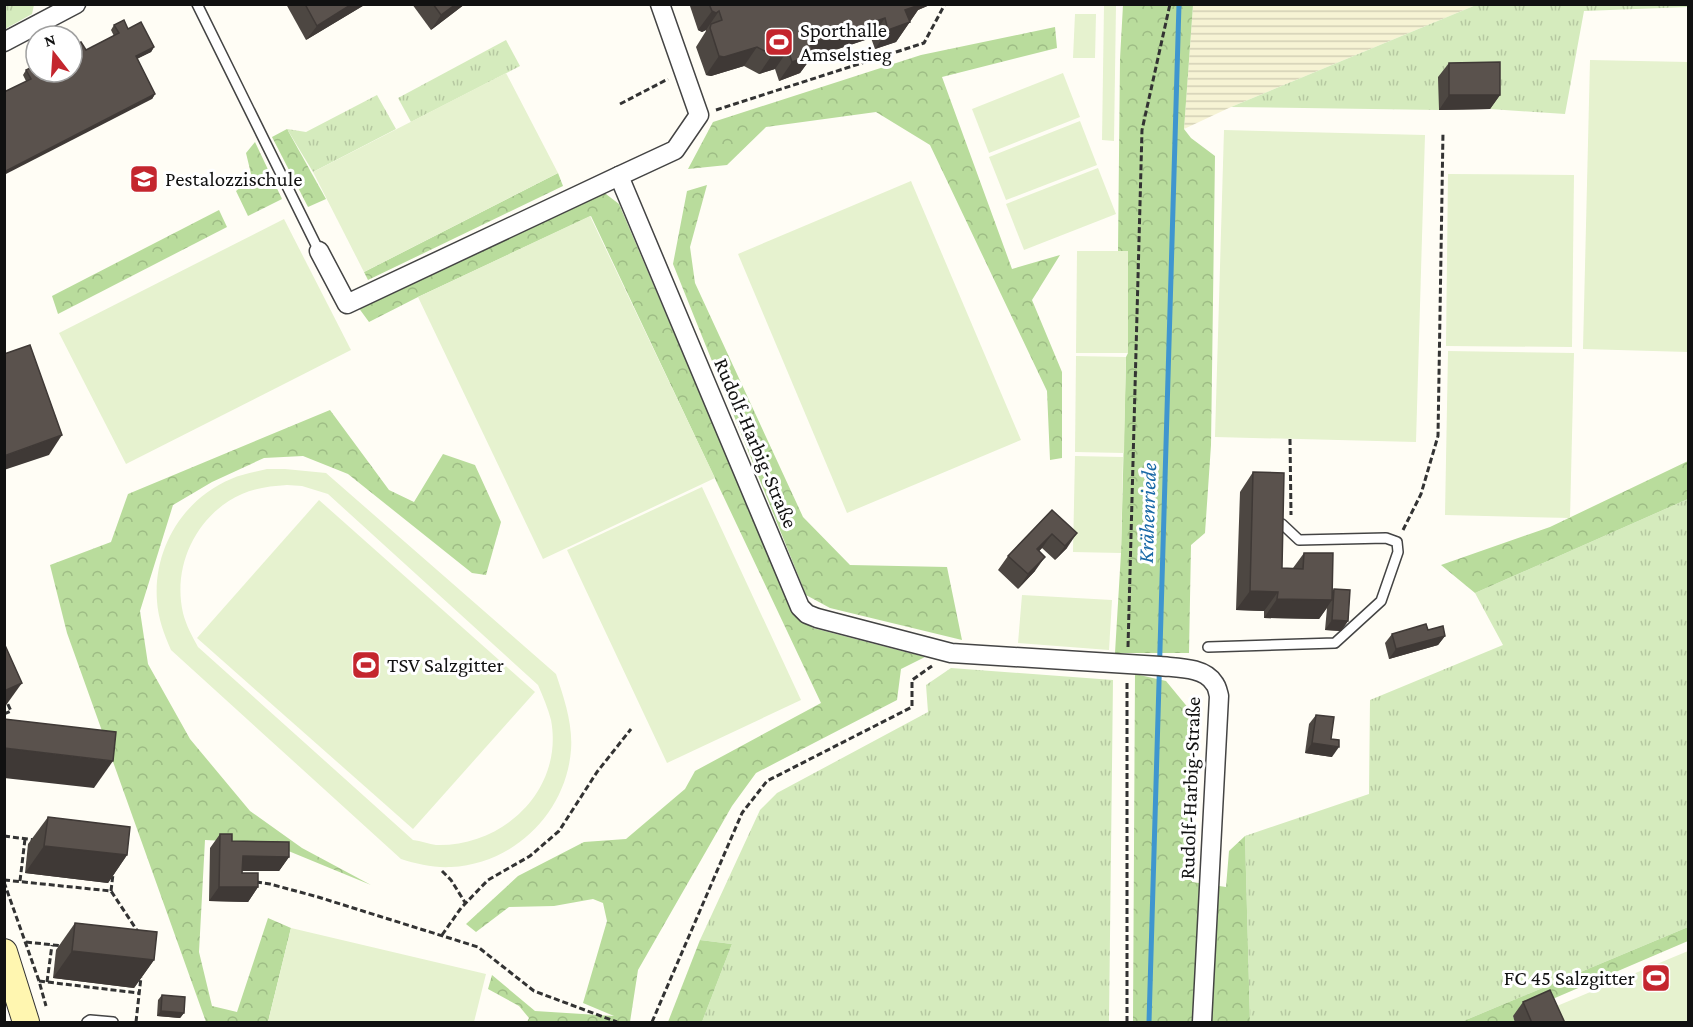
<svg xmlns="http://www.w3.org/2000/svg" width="1693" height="1027" viewBox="0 0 1693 1027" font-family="'Crimson Pro',serif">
<defs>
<pattern id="farmland-rules" width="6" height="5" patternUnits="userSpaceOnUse" patternTransform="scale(1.5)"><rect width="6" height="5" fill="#f6f3d4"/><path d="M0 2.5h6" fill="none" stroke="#d2cfb5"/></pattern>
<pattern id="grass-tufts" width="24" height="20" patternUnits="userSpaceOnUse" patternTransform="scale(1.5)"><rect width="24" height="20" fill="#d5ebbd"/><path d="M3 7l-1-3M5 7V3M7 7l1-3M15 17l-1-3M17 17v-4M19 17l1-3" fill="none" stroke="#b6c8a1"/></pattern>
<pattern id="forest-crowns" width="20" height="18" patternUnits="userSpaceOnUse" patternTransform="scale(1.5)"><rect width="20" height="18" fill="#b9dc9c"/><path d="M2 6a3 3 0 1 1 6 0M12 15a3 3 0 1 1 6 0" fill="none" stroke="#9ebc85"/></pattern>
</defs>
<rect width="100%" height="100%" fill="#fffdf5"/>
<!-- farmland -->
<path fill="url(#farmland-rules)" d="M1193,5H1476L1231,107L1184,129Z"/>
<!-- grass -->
<g fill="url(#grass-tufts)">
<path d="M5,4H34V5L32,14L5,29Z"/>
<path d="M1476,5H1688V7L1584,11L1565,114L1490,109V77L1439,78V110L1231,107Z"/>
<path d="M506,40L520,66L411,122L398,98Z"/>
<path d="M377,95L396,129L313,172L287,129L306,132Z"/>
<path d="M1688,499V927L1461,1022H1250L1245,836L1369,794L1370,700L1503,645L1475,593Z"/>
<path d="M951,668L1113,680L1109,1022H702L732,944L700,940L760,810L777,793L928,712L926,685Z"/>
</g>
<!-- forest -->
<g fill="url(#forest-crowns)">
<path d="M1123,5H1193L1184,129L1191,138L1215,156L1211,445L1205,533L1191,545L1189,653H1115L1121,553L1126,357L1128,353V251H1118L1120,59Z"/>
<path d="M1055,27L1057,48L942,77L1012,269L1060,255L1032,300L1062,372V458L1050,460L1047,391L930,145L876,112L766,127L727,165L688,169L713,122L921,55Z"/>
<path d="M287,129L326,199L308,207L272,137Z"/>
<path d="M255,142L282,199L248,216L236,191L252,178L246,153Z"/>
<path d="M558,173L563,186L368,280L364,272Z"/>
<path d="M707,185L690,247L695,283L803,517L850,565L947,567L962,640L830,608L806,595L673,264L687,191Z"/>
<path d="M602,191L619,204L793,612L813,628L925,657L901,669L897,700L756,773L732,806L638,970L630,1022H555L546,1021V1022H527L529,1018L519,1006L488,989L492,975L535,1011L614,1016L583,1003L607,921L603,903L593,899L554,906L509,907L476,932L466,924L518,876L584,842L626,839L685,789L695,771L821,703L591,216L418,297L369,322L358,307Z"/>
<path d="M219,210L227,227L58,314L52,296Z"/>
<path d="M330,410L389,490L414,502L443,454L475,465L501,522L486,575L472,573L348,474L303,456L264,458L212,482L173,505L140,611L148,664L190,739L250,811L302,848L371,885L269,843L205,840L199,952L212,1006L237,1012L268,918L291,928L268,1022H206L67,633L50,565L111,542L128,494Z"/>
<path d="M1688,461V499L1475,593L1441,565L1550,527Z"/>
<path d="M1135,674L1166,681L1194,715L1192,882L1226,887L1229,851L1245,836L1250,1022H1133Z"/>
<path d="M1688,927V941L1513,1016L1515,1022H1461Z"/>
<path d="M700,940L732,944L702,1022H668Z"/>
</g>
<!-- pitch -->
<g fill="#e6f2cf" fill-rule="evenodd">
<path d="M1104,5H1116L1114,141L1102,140Z"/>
<path d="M1075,14H1096L1095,58H1073Z"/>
<path d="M1590,60L1688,62V352L1583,349Z"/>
<path d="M506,73L558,173L364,272L313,172Z"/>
<path d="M1063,73L1080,117L989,153L972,109Z"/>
<path d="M1080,121L1097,165L1006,200L989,157Z"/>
<path d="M1224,130L1425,135L1416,442L1215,437Z"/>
<path d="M1098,168L1116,214L1024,250L1006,204Z"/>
<path d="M1448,174L1574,175L1572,347L1446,346Z"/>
<path d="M911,181L1021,440L847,513L738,254Z"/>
<path d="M590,216L715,478L543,559L418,297Z"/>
<path d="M284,219L351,350L126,464L59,333Z"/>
<path d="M1077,251H1128V353H1076Z"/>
<path d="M1448,351L1574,353L1570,518L1445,515Z"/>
<path d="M1076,356L1126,357L1124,453L1075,452Z"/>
<path d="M1075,456L1123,457L1121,553L1073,552Z"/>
<path d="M267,469H285L326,473L556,674C564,698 573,724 571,750C566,813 514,864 451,867C434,868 417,864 401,859L171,650C164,634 158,618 157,601C153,549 183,499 231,479C242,474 255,472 267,469ZM287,485L302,486L328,494L538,685C543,697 548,708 551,720C564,789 504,847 436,845C429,844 421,841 413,840L198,647C192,636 186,625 183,613C172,565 197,514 242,494C256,488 271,486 287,485Z"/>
<path d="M702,487L801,700L667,763L567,550Z"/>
<path d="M319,500L535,692L413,829L197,638Z"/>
<path d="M1022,595L1112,600L1109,650L1018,643Z"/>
<path d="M291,928L486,974L474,1022H268Z"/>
<path d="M1688,951V1022H1564L1557,1006Z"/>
</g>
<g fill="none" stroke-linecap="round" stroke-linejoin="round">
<!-- stream -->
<path stroke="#3f96cf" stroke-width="5" d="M1149,1022L1179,4"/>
<!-- lane casing -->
<g stroke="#444" stroke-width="12">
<g id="lane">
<path d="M197,4L319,251"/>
<path d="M1208,647L1335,643L1381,601L1398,552L1397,542L1386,538L1299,540L1282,524"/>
<path d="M87,1022L90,1020L113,1022"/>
</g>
</g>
<!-- street casing -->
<g stroke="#444" stroke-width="21">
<g id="street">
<path d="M4,42L76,4"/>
<path d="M619,176L675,150L699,115L660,4"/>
<path d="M319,251L347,304L619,176L800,607L807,614L817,618L951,653L1160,666C1177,668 1204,667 1214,683C1217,686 1218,692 1219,696L1202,1022"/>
</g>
</g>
<!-- secondary casing -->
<g stroke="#333" stroke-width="28">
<path id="secondary" d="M4,952L26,1022"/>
</g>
<!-- path -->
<g stroke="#333" stroke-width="3" stroke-dasharray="6 3" stroke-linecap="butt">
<path d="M620,104L668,79"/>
<path d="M716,110L924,43L945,4"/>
<path d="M1290,439L1291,515"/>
<path d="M1403,530L1421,494L1438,436L1443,132"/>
<path d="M1128,647L1142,130L1170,4"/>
<path d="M4,696L11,711L4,714"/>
<path d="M4,836L35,840"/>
<path d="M442,871L451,880L466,904"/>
<path d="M4,880L111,891L138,932"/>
<path d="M20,881L25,839"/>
<path d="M4,882L39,981L46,1006"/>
<path d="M256,882L270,884L318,897L478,947L534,991L617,1022"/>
<path d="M111,891L113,874"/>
<path d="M442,935L461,908L488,880L530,856L559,831L597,772L631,729"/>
<path d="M26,942L63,946"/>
<path d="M39,981L138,993"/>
<path d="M47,982L52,945"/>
<path d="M136,1022L141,977"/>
<path d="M652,1022L742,813L767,781L912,707V680L932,666"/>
<path d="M1127,1022V681"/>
</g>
<!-- lane -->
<use href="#lane" stroke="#fff" stroke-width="9"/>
<!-- street -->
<use href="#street" stroke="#fff" stroke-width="18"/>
<!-- secondary -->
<use href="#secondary" stroke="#fff6b0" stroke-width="26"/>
</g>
<!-- wall -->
<g fill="#4d4742">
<path d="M286,4H366L306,40Z"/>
<path d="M412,4H465L431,30Z"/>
<path d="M691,4H932L918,10L896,42L875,49L871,38L811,58L800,73L779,81L775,69L759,74L744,66L711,76L706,75L696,47L706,31V30L702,32L698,30L690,6Z"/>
<path d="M114,25L128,29L154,47L151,52L137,59L155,94L152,99L26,81L23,75L26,70L41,74L72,72V46L86,50L114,36L111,30Z"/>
<path d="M1449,63L1500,95L1490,109L1439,110L1438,77Z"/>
<path d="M1253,472L1282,568H1293L1304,553L1332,591L1334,589L1348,621L1341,631L1325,630L1327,608L1319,619L1264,618V611L1236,610L1240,492Z"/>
<path d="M1052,510L1067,548L1055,560L1042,548L1039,551L1035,571L1018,589L998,570L1008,556Z"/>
<path d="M1428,630L1445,636L1438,645L1389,659L1385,643L1392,634Z"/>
<path d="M1316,715L1331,739L1332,757L1305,753L1309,724Z"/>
<path d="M48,817L127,855L108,883L25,873L28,844Z"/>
<path d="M220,834L232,841L289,857L279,871H242V873L258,887L248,902L209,901L210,848Z"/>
<path d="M75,923L154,960L134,988L53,978L56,950Z"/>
<path d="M162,995L184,1013L180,1018L157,1016L158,1000Z"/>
<path d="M1523,1002L1565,1023H1515L1513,1016Z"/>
</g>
<!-- shaded-wall -->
<g fill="#3f3936">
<path d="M352,4H366L306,40L317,26Z"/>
<path d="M456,4H465L431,30L441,15Z"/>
<path d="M919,4H932L918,10L896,42L875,49L888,30L905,10Z"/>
<path d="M712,11H719L706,30L702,32L698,30Z"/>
<path d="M885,18L871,38L811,58L800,73L779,81L792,62L810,44Z"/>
<path d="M154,47L151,52L132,61L136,56Z"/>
<path d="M757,47L744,66L711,76L706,75L719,56Z"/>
<path d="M788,50L775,69L759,74L772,55Z"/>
<path d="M155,94L152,99L4,175V172Z"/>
<path d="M1449,95H1500L1490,109L1439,110Z"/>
<path d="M62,435L49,455L4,470V456Z"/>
<path d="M1077,533L1067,548L1055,560L1065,546Z"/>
<path d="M1052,534L1042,548L1027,564L1037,549Z"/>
<path d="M1045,557L1035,571L1018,589L1028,574Z"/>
<path d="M1250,591L1278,592L1264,611L1236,610Z"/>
<path d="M1277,599L1332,600L1319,619L1264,618Z"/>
<path d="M1332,620L1348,621L1341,631L1325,630Z"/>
<path d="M1445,636L1438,645L1389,659L1396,649Z"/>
<path d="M22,683L4,708V691Z"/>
<path d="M1312,743L1339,747L1332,757L1305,753Z"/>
<path d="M4,748L113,761L94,788L4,778Z"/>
<path d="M44,846L127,855L108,883L25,873Z"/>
<path d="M243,856L289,857L279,871H232Z"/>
<path d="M219,887H258L248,902L209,901Z"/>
<path d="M72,951L154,960L134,988L53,978Z"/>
<path d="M161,1011L184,1013L180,1018L157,1016Z"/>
</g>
<!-- building -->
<g fill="#5a524d" stroke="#3f3936" stroke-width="1.5">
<path d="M305,4H352L317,26Z"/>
<path d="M433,4H456L441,15Z"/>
<path d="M709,4H922L905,10L910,22L888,30L885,18L810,44L814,54L792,62L788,50L772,55L757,47L724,57L719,56L710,28L711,24L722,20L719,11L716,13L712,11Z"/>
<path d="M124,20L128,29L141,22L154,47L136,56L155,94L4,172V92L31,79L26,70L36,65V72H40L41,74L44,72H72V58L76,56L72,49V46L81,42L86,50L119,33L114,25Z"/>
<path d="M1500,62V95H1449V63Z"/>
<path d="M30,345L62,435L4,456V354Z"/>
<path d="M1253,472L1284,473L1282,568L1303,569L1304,553H1333L1332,600L1277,599L1278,592L1250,591Z"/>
<path d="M1052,510L1077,533L1065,546L1052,534L1037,549L1045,557L1028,574L1008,556Z"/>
<path d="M1334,589L1350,590L1348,621L1332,620Z"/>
<path d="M1426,624L1428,630L1443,626L1445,636L1396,649L1392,634Z"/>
<path d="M4,643L22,683L4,691Z"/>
<path d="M1316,715L1334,717L1331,739L1339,740V747L1312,743Z"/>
<path d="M4,719L116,732L113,761L4,748Z"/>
<path d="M48,817L130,827L127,855L44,846Z"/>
<path d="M220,834H232V841L289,842V857L243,856L242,873H258V887H219Z"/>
<path d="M75,923L157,932L154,960L72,951Z"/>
<path d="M1550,990L1565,1023H1532L1523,1002Z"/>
<path d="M162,995L185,997L184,1013L161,1011Z"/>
</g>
<!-- icons -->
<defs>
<g id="stadium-square" transform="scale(1.5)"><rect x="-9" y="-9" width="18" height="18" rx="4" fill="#c4262e" stroke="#fff"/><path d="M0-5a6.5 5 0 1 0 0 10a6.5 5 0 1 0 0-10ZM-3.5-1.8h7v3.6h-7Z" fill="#fff"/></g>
<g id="school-square" transform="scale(1.5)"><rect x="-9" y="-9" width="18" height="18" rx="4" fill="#c4262e" stroke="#fff"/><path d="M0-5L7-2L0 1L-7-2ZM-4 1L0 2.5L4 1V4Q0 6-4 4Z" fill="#fff"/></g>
</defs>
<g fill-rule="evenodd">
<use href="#stadium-square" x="779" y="42"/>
<use href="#school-square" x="144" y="179"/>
<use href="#stadium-square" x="366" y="665"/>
<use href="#stadium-square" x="1656" y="978"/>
</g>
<g text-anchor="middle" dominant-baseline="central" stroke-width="6" stroke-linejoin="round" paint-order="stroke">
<!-- poi labels -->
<g font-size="21" fill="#111" stroke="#fff" text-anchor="start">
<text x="800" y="30">Sporthalle<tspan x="800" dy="24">Amselstieg</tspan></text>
<text x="165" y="179">Pestalozzischule</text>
<text x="387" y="665">TSV Salzgitter</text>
<text x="1635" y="978" text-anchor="end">FC 45 Salzgitter</text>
</g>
<!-- street labels -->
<g font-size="21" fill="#111" stroke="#fff">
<text transform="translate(756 443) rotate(67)">Rudolf-Harbig-Straße</text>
<text transform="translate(1190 788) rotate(-88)">Rudolf-Harbig-Straße</text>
</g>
<!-- water labels -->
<g font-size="22" font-style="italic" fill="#1768a6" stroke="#fff">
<text transform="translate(1147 513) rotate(-88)">Krähenriede</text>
</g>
</g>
<!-- border -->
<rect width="1693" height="1027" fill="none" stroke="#111111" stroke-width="12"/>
<!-- north arrow -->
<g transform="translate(54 54) rotate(343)"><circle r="28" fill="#ffffff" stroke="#a0a0a0" stroke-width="1.5"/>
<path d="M0-4.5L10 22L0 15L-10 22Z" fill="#c4262e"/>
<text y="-9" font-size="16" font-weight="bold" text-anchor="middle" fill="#111111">N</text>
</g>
</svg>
